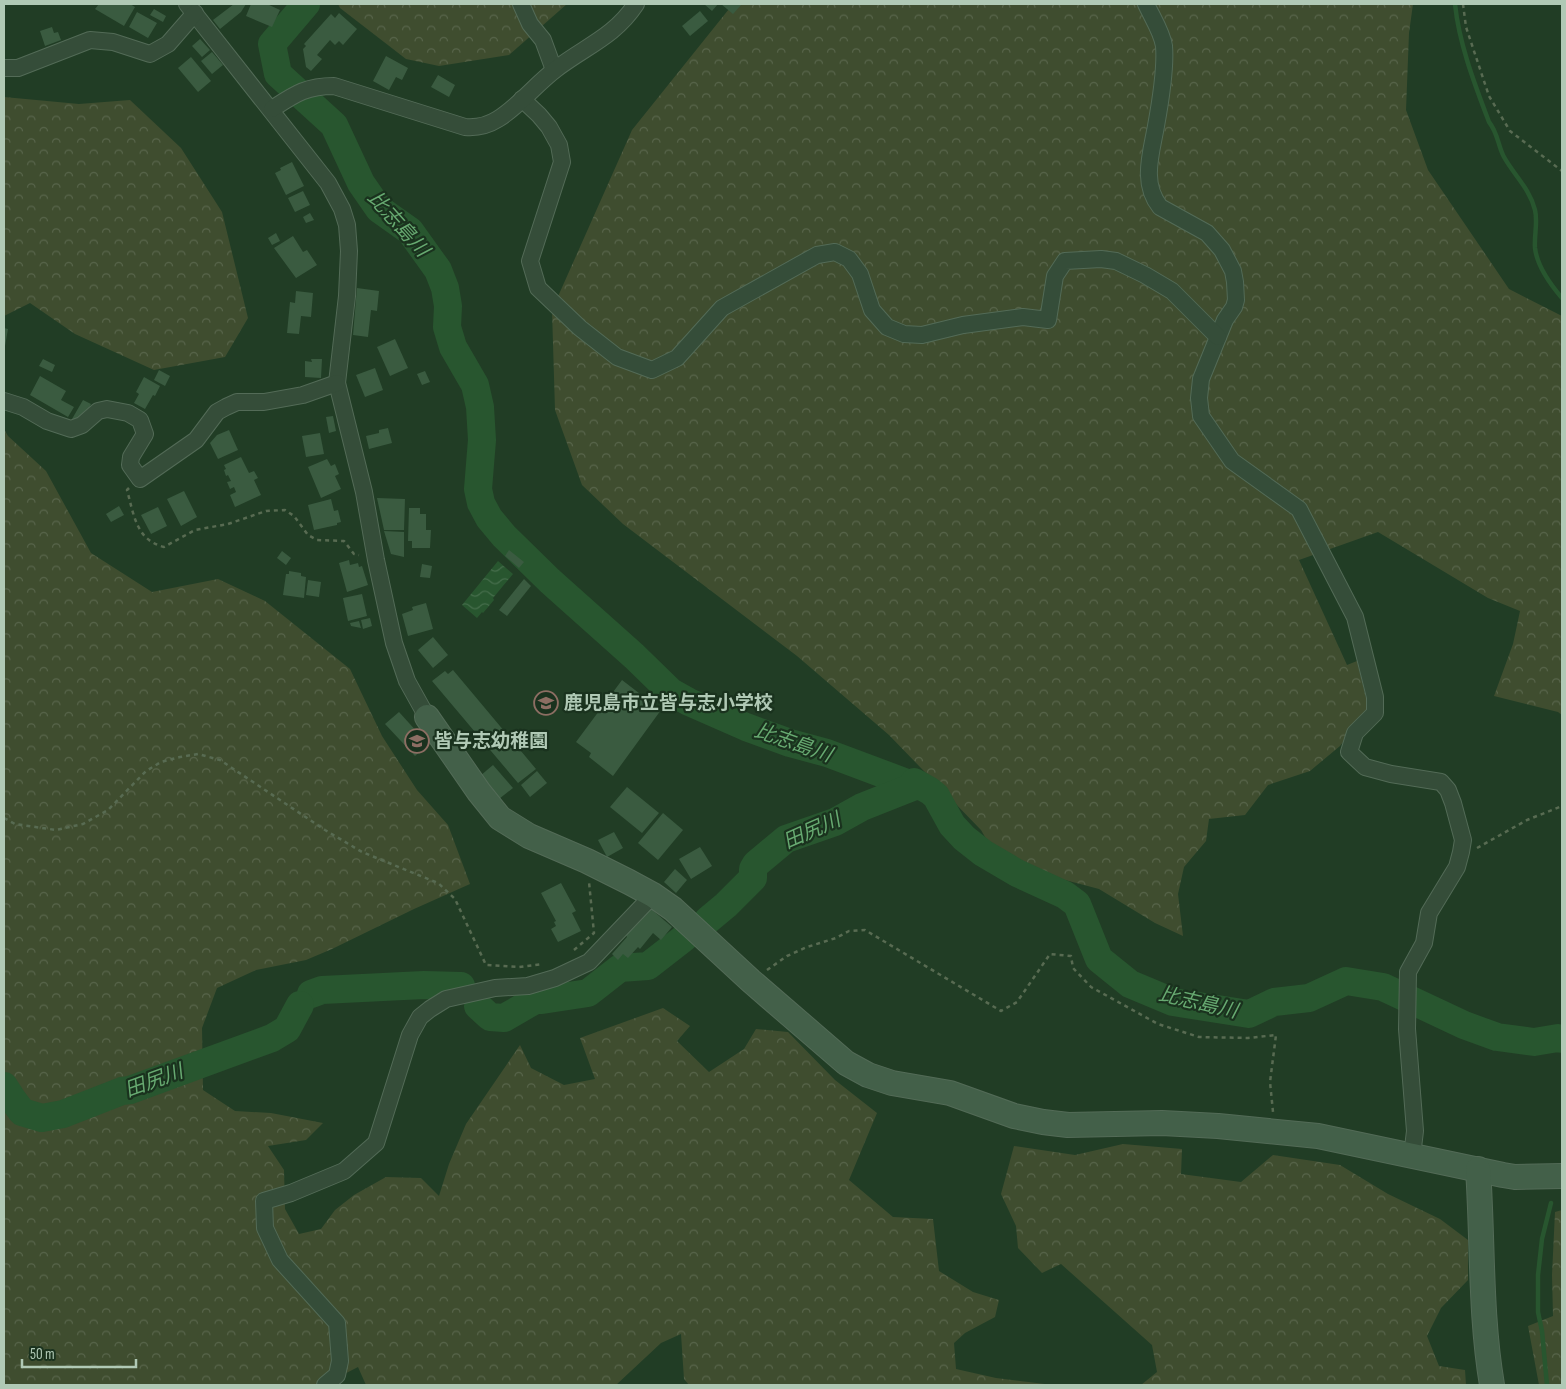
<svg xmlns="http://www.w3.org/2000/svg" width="1566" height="1389" viewBox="0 0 1566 1389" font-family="'Sofia Sans Condensed','Noto Sans JP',sans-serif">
<defs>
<pattern id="forest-crowns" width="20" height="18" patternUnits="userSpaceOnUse" patternTransform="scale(1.25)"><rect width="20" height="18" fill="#3f4d2f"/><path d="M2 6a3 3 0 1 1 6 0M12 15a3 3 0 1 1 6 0" fill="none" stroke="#58654b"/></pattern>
<pattern id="water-waves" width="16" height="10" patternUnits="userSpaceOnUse" patternTransform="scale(1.25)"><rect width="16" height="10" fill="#28562f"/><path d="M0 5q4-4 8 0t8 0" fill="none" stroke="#456d4b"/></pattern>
</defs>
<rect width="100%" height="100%" fill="#213d25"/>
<!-- forest -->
<g fill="url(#forest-crowns)">
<path d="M338,4H567L509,55L439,66L406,59L340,8Z"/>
<path d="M733,4H1413L1409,33L1406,110L1428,170L1509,289L1562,316V715L1558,712L1494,696L1513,644L1520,611L1488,598L1378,532L1299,560L1347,665L1357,661L1369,710L1340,746L1310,771L1268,785L1245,815L1209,819L1206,841L1184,867L1178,894L1183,936L1155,923L1099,889L1050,876L1014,859L988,842L981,830L889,735L797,656L623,524L582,485L555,410L552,310L632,130Z"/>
<path d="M4,97L79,104L130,100L181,148L222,212L248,318L225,357L154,370L75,334L30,303L4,316Z"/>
<path d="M4,429L8,436L46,471L91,553L152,592L218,579L265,601L350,669L382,736L417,790L448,825L470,884L414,909L332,949L306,960L256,970L217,988L202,1028L203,1090L235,1111L271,1113L323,1123L306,1140L268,1146L284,1170L285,1209L299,1234L321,1229L335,1210L354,1195L386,1177L421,1178L439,1196L449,1164L466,1124L520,1045L531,1068L564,1085L595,1079L580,1038L663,1008L690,1026L677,1041L709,1072L744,1049L756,1029L788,1032L835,1080L877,1113L849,1180L893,1217L933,1219L939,1271L973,1292L999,1300L995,1317L965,1333L954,1343L956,1369L996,1378L1053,1385H689L684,1379L681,1334L661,1343L616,1385H366L358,1367L323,1385H4Z"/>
<path d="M1123,1144L1182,1149L1181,1174L1241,1182L1273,1155L1340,1165L1388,1194L1440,1219L1468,1240V1280L1441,1308L1427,1336L1439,1366L1465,1370L1466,1385H1141L1157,1372L1152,1345L1061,1264L1042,1273L1018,1248L1016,1226L1001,1194L1014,1146L1075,1155Z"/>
<path d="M1562,1210V1385H1539L1528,1326L1553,1316L1552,1275L1555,1212Z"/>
</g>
<!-- water -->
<path fill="url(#water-waves)" d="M498,561L513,574L493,598L494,600L483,613L482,612L477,618L462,605Z"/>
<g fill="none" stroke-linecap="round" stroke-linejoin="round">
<!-- stream -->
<g stroke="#28562f" stroke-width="4.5">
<path d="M1455,4C1459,44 1475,85 1489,122C1498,133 1498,146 1504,157C1514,175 1530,189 1535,210C1538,222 1534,235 1535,248C1537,266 1550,284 1562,298"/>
<path d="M1547,1385L1542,1331L1538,1312V1275L1542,1239L1551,1203"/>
</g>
<!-- river -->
<g stroke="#28562f" stroke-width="28">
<path d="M306,4L272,44L278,74L334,125L361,183L379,209L410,231L438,270L445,288L448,306L447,327L453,347L475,385L480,407L482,440L478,489L481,503L489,518L504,536L550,581L634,656L671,692L689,702L746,727L790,743L827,753L915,786"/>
<path d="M708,920L726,905L753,878V869L756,864L786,839L835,822L862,807L915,786L914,782L930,791L936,796L952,825L964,838L983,853L1017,873L1065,895L1077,904L1099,959L1130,984L1173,1002L1249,1014L1274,1002L1309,998L1346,981L1383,987L1464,1025L1497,1037L1534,1042L1558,1038L1562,1039"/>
<path d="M311,994L322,990L424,985L461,986"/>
<path d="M478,1006L490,1017L504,1018L537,999L542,1000L588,993L620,968L648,966L684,938"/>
<path d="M4,1086L13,1100L22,1112L42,1118L63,1114L122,1091L130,1090L272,1038L287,1029L300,1005"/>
</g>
</g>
<!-- building -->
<g fill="#3a5b40">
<path d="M99,4H130L135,7L124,26L95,9Z"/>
<path d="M234,4H246L241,12L220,29L213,20Z"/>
<path d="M251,4H267L280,10L272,27L246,16Z"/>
<path d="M704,4H718L712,11Z"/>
<path d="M721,4H742L733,14Z"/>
<path d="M154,9L166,16L163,22L150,15Z"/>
<path d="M700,11L708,21L690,36L682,26Z"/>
<path d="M137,12L157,23L148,38L129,27Z"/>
<path d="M339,13L357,29L343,45L339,41L335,45L330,40L317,55L322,59L311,71L306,67L303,49L306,46L304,44L331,14L335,18Z"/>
<path d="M52,27L54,33L58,32L61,40L45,46L40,31Z"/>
<path d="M200,39L210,50L202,57L192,46Z"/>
<path d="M212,52L223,65L212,74L201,61Z"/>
<path d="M386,56L408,68L402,80L396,77L389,90L373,81Z"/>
<path d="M191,57L211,81L198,92L178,68Z"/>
<path d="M438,75L455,85L449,97L431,87Z"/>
<path d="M292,162L304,186L286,195L275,173L281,170L280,168Z"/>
<path d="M303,191L310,205L295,212L288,198Z"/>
<path d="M310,213L314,220L306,223L303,217Z"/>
<path d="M276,233L280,241L272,245L268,238Z"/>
<path d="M293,236L303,252L307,250L317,265L296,278L274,248Z"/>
<path d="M357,288L379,291L377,311L371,310L368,337L353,335Z"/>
<path d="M296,291L313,293L311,317L301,316L299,334L287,333L290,302L295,303Z"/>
<path d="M4,328L8,329L5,346H4Z"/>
<path d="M395,339L408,368L390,376L377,347Z"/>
<path d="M43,359L55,365L52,372L39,366Z"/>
<path d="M311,359H322L321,378L305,377V361L312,362Z"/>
<path d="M375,368L383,390L365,397L356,375Z"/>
<path d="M159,370L170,376L165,386L154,380Z"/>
<path d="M425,371L430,382L422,385L417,374Z"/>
<path d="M40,376L66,391L61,400L74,407L68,417L30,395Z"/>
<path d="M144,377L160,386L155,396L153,395L145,409L134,403L139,394L136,392Z"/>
<path d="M83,400L91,404L86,414L76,421L72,419Z"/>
<path d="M333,416L336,431L329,433L326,417Z"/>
<path d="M388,428L392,443L369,449L366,436L379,433V430Z"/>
<path d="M229,430L238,450L218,459L210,443L217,435Z"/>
<path d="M320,433L324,454L306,457L302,436Z"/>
<path d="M241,457L249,473L254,471L258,478L254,480L261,495L235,507L230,495L236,492L234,487L230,489L227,482L231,481L228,475L226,476L224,470L226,469L224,465Z"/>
<path d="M327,459L331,466L335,464L339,474L335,476L341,489L321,498L308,467Z"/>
<path d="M184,491L197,517L181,526L167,499Z"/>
<path d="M377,498L405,499L404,530H384Z"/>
<path d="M331,499L334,511L338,510L341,522L337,523V525L314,530L308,505Z"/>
<path d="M119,506L124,515L111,522L106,514Z"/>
<path d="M158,507L167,526L151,534L141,515Z"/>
<path d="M409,508H420V514H426V530H431L430,548H412V541H408Z"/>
<path d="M384,531L404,532V557L391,554Z"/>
<path d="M509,550L524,562L519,568L505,556Z"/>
<path d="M282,551L291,558L286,565L277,558Z"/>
<path d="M349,560L350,565L358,563L359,567L362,566L368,585L347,592L339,563Z"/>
<path d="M422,564L432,566L430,578L420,577Z"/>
<path d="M289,571L301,573V576L306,577L304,598L283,595L286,574H289Z"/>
<path d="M524,579L531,586L507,616L499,610Z"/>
<path d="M308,580L321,582L319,597L306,595Z"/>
<path d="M362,594L367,616L348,621L343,598Z"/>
<path d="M426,603L433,629L408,636L402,614L413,610L412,607Z"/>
<path d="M370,618L372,626L363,629L361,620Z"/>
<path d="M359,621L361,628L351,626L350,623Z"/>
<path d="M433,637L448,655L433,668L418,650Z"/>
<path d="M453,670L536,769L518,783L432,681L445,671L448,674Z"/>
<path d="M622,680L661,710L613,776L589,757L591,753L576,742Z"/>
<path d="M399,712L428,744L415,756L385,724Z"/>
<path d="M493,765L513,788L499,799L480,776Z"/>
<path d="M537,771L547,783L530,797L521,785Z"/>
<path d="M627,787L659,813L642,833L610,807Z"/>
<path d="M663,813L683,830L658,860L638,843Z"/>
<path d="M614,832L623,848L607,857L598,840Z"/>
<path d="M700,847L712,866L691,879L679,859Z"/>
<path d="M675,869L687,880L676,893L664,882Z"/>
<path d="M561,883L576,911L572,913L581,931L558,942L551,929L556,926L554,922L556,921L541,893Z"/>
<path d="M650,908L672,927L661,940L653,933L640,949L638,947L628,958L623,954L618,960L612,954L627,937L626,935Z"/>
</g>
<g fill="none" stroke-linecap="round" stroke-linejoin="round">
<!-- street casing -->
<g stroke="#536b57" stroke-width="18">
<g id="street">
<path d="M187,4L328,183L342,209L347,225L349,251L347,296L337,383L364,492L376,560L394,643L407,681L427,717"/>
<path d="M521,4L530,24L543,40L554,70"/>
<path d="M1146,4C1152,17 1162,32 1164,46C1166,69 1160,104 1156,126C1151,154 1141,183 1160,207L1207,233L1222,250L1233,271L1235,282L1236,300L1234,307L1225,320L1201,379L1199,398L1201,416L1232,461L1299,509L1355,617L1375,697V713L1355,733L1349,752L1365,767L1391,774L1441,782L1448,790L1453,803L1463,840L1461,852L1457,867L1429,913L1424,943L1408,972L1407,1029L1415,1131L1412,1156"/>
<path d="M4,68H18L90,40L113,42L150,54L168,44L195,13"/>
<path d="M522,99L539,115L549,127L559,145L562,162L530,261L538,288L580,328L617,357L652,370L677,358L722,308L817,255L835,252L849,259L860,274L872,310L887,327L904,334L922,335L963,325L1023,317L1048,320L1055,276L1065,261L1101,259L1116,261L1145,275L1172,291L1218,337"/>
<path d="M272,109C295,94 306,86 334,86L465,127C477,128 487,126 498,119C519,106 536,84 556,69C586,46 614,37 636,4"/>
<path d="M4,401L23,407L47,421L71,429L82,425L98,411L107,409L128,413L140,420L145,434L131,457L130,465L140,479L196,440L217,412L226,407L237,402H264L303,395L337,383"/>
<path d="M325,1385L337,1375L340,1361L337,1323L280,1260L265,1228L264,1201L291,1193L344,1171L376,1143L410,1035L420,1017L430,1009L446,999L495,988L528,986L555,978L589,962L653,895"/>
</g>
</g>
<!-- secondary casing -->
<g stroke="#536b57" stroke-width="26">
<g id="secondary">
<path d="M427,717L479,792L500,818L529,836L587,861L629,882L653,895L673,909L751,981L846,1063L868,1075L892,1083L950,1093L1014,1116L1043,1122L1068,1125L1162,1123L1218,1126L1318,1136L1503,1175L1515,1177L1562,1176"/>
<path d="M1478,1169C1483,1242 1480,1314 1492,1385"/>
</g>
</g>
<!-- path -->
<g stroke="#586b52" stroke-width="2.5" stroke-dasharray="4 4" stroke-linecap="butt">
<path d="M1463,4L1466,27L1489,96L1510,131L1562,171"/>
<path d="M129,488L127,490C134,515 136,540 164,547L195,530L228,524L266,511L285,510L294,516L308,535L317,540L344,541L354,554L359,555"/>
<path d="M4,818L15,824L56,830L83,824L108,810L146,771L161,762L180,757L198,754L220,760L325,830L362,852L438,883L455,899L486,965L519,967L543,964"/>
<path d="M1477,848L1527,820L1562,806"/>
<path d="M574,950L594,933L589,882"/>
<path d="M767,970L787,956L807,947L836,938L849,931L865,930L1001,1011L1017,1002L1050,954L1071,956L1073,968L1091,987L1158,1024L1199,1037L1248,1038L1276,1035L1270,1082L1273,1112"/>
</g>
<!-- street -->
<use href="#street" stroke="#354d39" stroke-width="16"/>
<!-- secondary -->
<use href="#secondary" stroke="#436049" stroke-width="24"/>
</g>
<!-- icons -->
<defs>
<g id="school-ring" transform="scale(1.25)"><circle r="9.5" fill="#1a321e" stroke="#8d6e63" stroke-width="1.5"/><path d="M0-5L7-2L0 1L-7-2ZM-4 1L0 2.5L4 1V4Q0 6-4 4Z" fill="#8d6e63"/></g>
</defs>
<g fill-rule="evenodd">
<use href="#school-ring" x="546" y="703"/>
<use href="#school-ring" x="417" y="741"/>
</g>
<g text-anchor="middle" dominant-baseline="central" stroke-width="4.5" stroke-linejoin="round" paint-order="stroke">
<!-- poi labels -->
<g font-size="19" font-weight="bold" fill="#b0c9b5" stroke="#1a321e" text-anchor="start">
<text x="564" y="703">鹿児島市立皆与志小学校</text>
<text x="434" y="741">皆与志幼稚園</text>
</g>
<!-- water labels -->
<g font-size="20" font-style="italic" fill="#67aa71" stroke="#1a321e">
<text transform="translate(398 224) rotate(48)">比志島川</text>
<text transform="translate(793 743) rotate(19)">比志島川</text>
<text transform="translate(812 831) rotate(-24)">田尻川</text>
<text transform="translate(1198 1003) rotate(13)">比志島川</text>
<text transform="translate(154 1081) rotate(-20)">田尻川</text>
</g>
</g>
<!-- border -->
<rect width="1566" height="1389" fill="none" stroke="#b0c9b5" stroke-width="10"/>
<!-- scale -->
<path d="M22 1359v8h114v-8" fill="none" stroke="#b0c9b5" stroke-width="2.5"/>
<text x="30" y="1359" font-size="15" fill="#b0c9b5" stroke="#1a321e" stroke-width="4" paint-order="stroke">50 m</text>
</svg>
